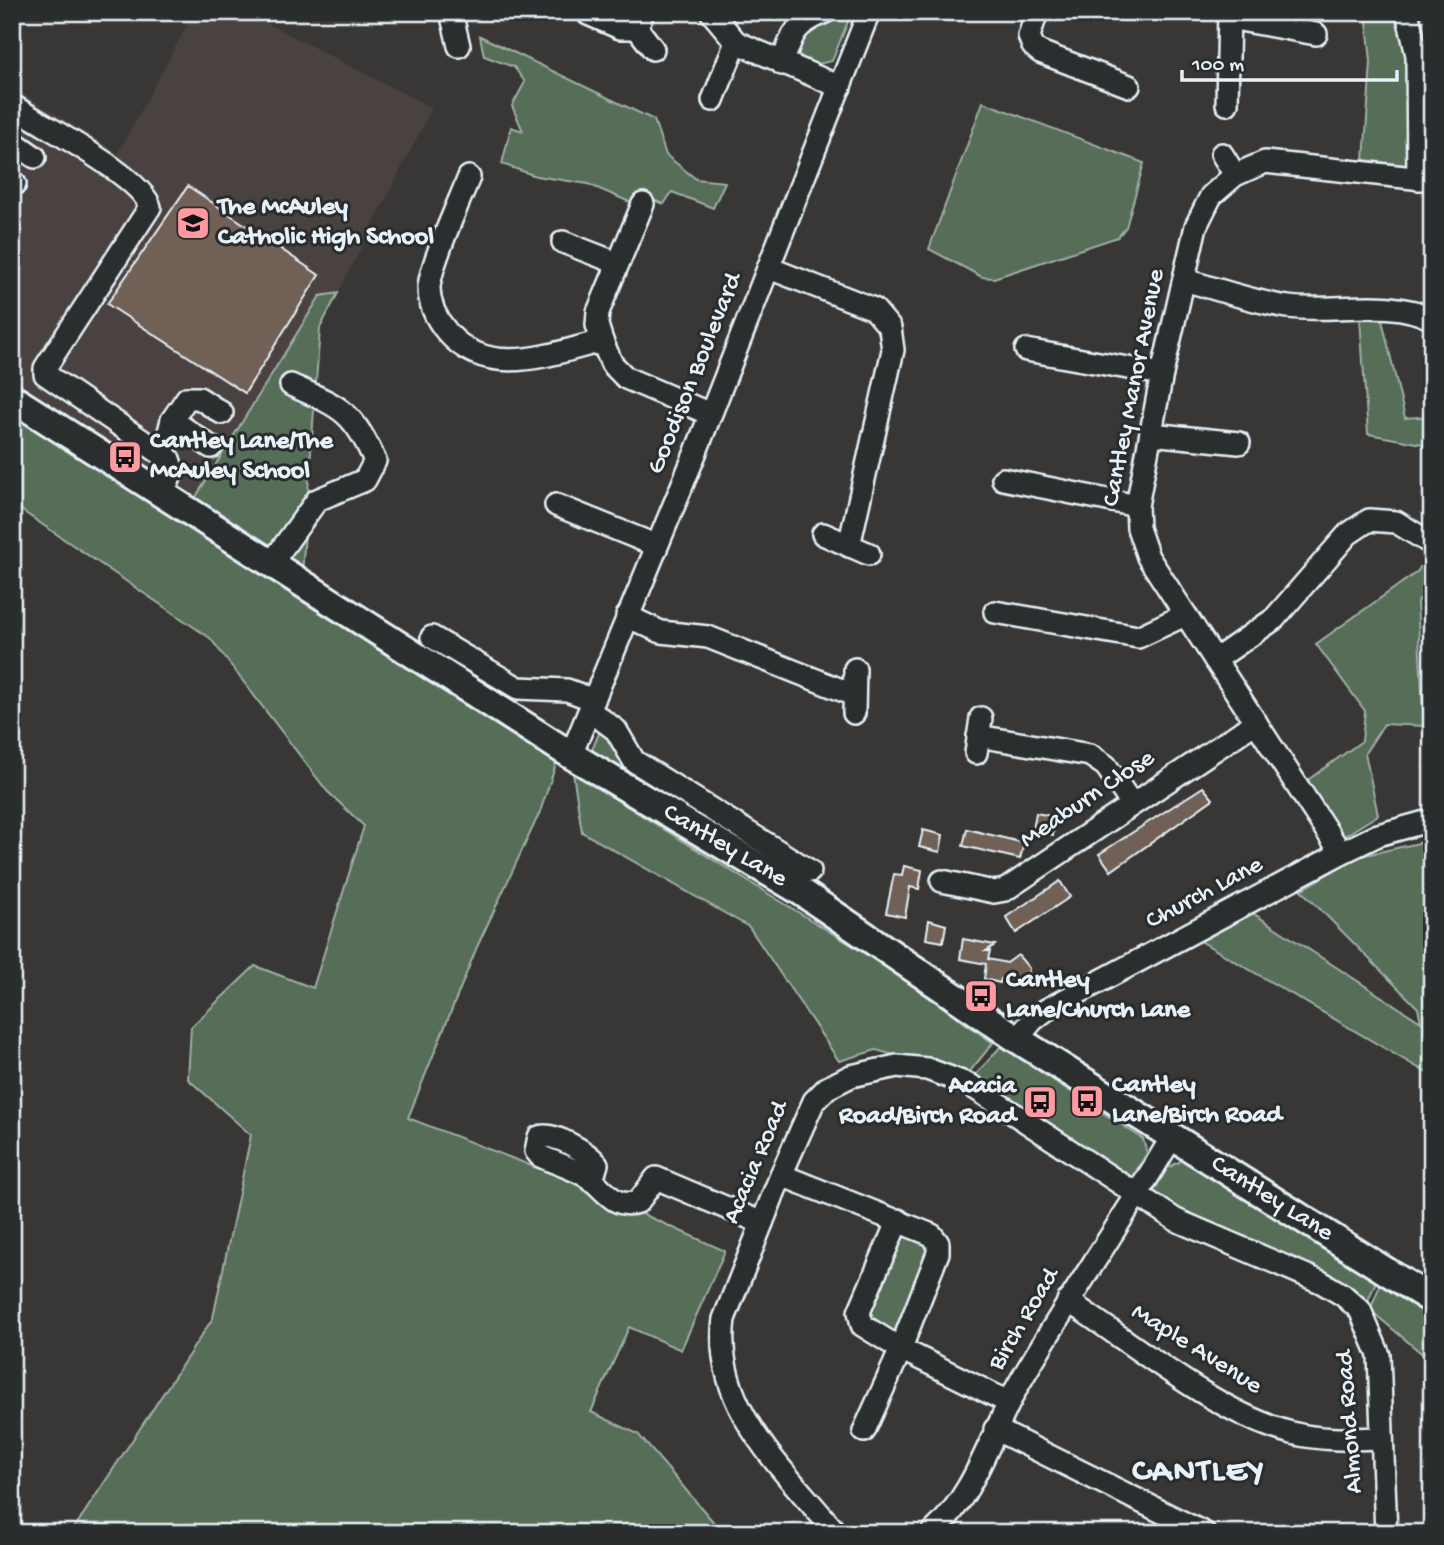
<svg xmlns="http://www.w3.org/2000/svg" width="1444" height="1545" viewBox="0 0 1444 1545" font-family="'Gochi Hand',sans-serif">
<rect width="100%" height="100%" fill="#383736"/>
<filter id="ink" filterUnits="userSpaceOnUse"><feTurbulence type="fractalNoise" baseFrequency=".0143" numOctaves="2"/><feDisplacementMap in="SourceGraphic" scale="14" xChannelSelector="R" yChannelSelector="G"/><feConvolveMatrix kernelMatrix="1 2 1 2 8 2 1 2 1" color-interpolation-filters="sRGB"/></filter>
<g filter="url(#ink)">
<!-- built -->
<path fill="#494340" d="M194,12H245L432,108L338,293L320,296L194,500L25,391L12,363V87L118,153Z"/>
<!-- green -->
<g fill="#566d59" stroke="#9fafa8" stroke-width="2">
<path d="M847,12H852L832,61L813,65L798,54V37L808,28Z"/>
<path d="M1366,12H1395L1408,62L1406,165L1364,160L1371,62Z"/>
<path d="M480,36L654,120L666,155L696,179L725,182L713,208L672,192L664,204L639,195L632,203L588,184L536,176L502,164L511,127L523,131L512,106L525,82L514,67L484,56Z"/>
<path d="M983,102L1144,163L1126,227L1118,237L994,278L982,277L929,249Z"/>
<path d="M338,293L320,328L302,574L194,500L320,296Z"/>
<path d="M1360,318L1382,320L1405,418L1432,416V453L1422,444L1368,434Z"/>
<path d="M12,393L557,761L540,812L477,947L408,1118L558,1176L725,1251L681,1350L629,1327L591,1412L638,1434L723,1533H71L213,1318L251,1135L188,1079L191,1027L255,966L313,988L364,826L327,791L210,638L12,504Z"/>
<path d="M1430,552L1432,594L1424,595L1417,602L1424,726L1384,724L1365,753L1378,815L1341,838L1305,782L1362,741L1365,711L1316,644L1417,572Z"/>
<path d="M602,726L697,812L666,801L592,750Z"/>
<path d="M573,773L882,964L993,1043L967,1075L876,1050L839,1061L749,927L582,832Z"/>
<path d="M1432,840V1079L1427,1073L1197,939L1251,912L1421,1022L1418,1008L1301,890L1357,857Z"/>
<path d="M1001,1046L1143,1139L1147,1153L1133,1176H1121L972,1079Z"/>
<path d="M1183,1160L1377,1279L1366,1306L1330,1275L1178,1210L1153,1193L1167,1168Z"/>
<path d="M902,1233L926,1240L930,1247L896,1332L888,1334L870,1325L866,1313Z"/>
<path d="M1382,1280L1432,1315V1362L1370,1310Z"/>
</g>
<!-- building -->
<g fill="#706057" stroke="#e8f1f8" stroke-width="2">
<path d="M188,186L319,275L245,393L107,304Z"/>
<path d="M1203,787L1213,799L1111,871L1099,854Z"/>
<path d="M1036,813L1056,817L1053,835L1033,830Z"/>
<path d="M967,829L1024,843L1020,859L963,846Z"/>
<path d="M923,830L943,835L940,852L919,847Z"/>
<path d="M904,866L922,870L919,889L910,887L905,917L886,913L894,874L902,875Z"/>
<path d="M1060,881L1070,897L1016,933L1006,917Z"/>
<path d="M929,920L946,925L943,942L926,939Z"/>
<path d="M963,939L995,945L986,951H990L988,959L1007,963L1018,955L1029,968L1026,986L1001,979L1000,983L984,979L986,964L960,959Z"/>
</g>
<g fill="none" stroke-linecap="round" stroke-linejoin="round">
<!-- minor casing -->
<g stroke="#e8f1f8" stroke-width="26">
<g id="minor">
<path d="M451,12L459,46"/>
<path d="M711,12L736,42L840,87"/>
<path d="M1037,12L1029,36L1033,46L1040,52L1129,86"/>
<path d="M1407,12L1417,55L1418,179"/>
<path d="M588,14L620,28H637L643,12"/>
<path d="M1229,18L1316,34"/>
<path d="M637,28L653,49"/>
<path d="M782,64C793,32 794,25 825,12"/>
<path d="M713,100L736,42"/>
<path d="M1227,104L1229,12"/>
<path d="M12,105C42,126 142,176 150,207L45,368V374L169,459L173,471L162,495"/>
<path d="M12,141L35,157"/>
<path d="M1222,154L1235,175"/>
<path d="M469,177C459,202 430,265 429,288C429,304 437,320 447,332C488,380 550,354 602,341L612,364L626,378L710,414"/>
<path d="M12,182L15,184"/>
<path d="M563,242L617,263"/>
<path d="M769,268L874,309L890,328L893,350L849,546"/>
<path d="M1184,280C1218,289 1253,302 1288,307C1332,313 1391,297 1432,319"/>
<path d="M602,341L597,325L598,312L643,204"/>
<path d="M1026,350L1162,374"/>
<path d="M172,420L211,447"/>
<path d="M1151,434L1239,443"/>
<path d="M163,455L172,420L187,398H199L222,413"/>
<path d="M1003,479L1137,506"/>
<path d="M556,505L655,545"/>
<path d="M823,534L869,554"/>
<path d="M271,564L317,500L365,480L375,461C353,410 340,407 291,385"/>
<path d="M995,612L1138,637L1185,615"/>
<path d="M627,616L661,632L708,637L854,695"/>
<path d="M432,637L518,688L567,690L594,700"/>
<path d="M1215,660L1274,619L1348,534L1369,520L1396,522L1432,544"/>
<path d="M590,711L616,730L634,761L810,871"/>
<path d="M854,713L855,669"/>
<path d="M978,736L1090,755L1106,766L1131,803"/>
<path d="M976,753L981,718"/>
<path d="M571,755L695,454L869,12"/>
<path d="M1341,853L1148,557L1138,528L1137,506L1162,374L1196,226L1211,196L1235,175L1265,162L1432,180"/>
<path d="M942,881L994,892L1005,890L1256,722"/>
<path d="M1017,1039L1033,1020L1046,1010L1341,853L1378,835L1432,820"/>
<path d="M781,1175L932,1235L938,1243V1253L897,1358L864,1431"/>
<path d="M592,1181L597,1164C588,1152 552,1131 539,1137L536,1151L540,1156C555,1163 572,1168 586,1176C605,1187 612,1210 638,1202L656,1178L762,1223"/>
<path d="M898,1220L859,1312L862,1325L899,1348L1008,1402"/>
<path d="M1068,1301C1132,1343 1219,1415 1292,1433C1322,1441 1352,1439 1382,1438"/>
<path d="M995,1429L1204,1533"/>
<path d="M836,1533C784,1469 712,1408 724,1319L781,1175L814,1101L827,1088L851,1076L897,1066L927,1069L970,1085L1176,1220L1321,1282L1343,1295L1360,1310L1379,1355L1386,1533"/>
<path d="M932,1533C976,1494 991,1432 1020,1382C1068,1299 1123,1220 1172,1137"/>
</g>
</g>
<!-- major casing -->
<g stroke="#e8f1f8" stroke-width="32">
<g id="major">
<path id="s1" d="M12,398L571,755L800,891L1017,1039L1432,1300"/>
</g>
</g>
<!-- minor -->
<use href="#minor" stroke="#2a2d2e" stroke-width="21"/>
<!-- major -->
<use href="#major" stroke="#2a2d2e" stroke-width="26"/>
</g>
</g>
<!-- icons -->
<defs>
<g id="school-square" transform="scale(1.75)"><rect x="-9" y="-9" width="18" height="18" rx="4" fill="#ff9aa2" stroke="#2a2d2e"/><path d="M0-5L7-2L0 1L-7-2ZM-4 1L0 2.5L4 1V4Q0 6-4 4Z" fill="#111"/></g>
<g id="bus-square" transform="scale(1.75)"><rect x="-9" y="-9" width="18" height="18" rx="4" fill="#ff9aa2" stroke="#2a2d2e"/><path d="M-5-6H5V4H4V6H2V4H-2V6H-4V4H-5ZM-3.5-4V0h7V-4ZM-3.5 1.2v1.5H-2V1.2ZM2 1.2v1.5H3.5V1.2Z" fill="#111"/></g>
</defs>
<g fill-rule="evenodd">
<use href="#school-square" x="193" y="223"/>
<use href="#bus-square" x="125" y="457"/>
<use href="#bus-square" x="981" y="996"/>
<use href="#bus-square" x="1087" y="1101"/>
<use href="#bus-square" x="1040" y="1102"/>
</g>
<g text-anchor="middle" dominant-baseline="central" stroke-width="6" stroke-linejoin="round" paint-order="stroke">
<!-- poi labels -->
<g font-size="26" font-weight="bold" fill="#e8f1f8" stroke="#2a2d2e" text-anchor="start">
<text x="218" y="208">The McAuley<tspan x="218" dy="30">Catholic High School</tspan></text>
<text x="150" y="442">Cantley Lane/The<tspan x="150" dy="30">McAuley School</tspan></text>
<text x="1006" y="981">Cantley<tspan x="1006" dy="30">Lane/Church Lane</tspan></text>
<text x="1112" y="1086">Cantley<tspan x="1112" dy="30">Lane/Birch Road</tspan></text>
<text x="1016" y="1087" text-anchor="end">Acacia<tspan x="1016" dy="30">Road/Birch Road</tspan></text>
</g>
<!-- street labels -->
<g font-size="26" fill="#e8f1f8" stroke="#2a2d2e">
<text transform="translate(696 374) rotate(-68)">Goodison Boulevard</text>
<text transform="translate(1135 388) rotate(-79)">Cantley Manor Avenue</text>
<text transform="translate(1088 800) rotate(-34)">Meaburn Close</text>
<text stroke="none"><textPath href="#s1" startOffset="842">Cantley Lane</textPath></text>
<text transform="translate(1205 894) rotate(-28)">Church Lane</text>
<text transform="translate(757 1163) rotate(-67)">Acacia Road</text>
<text stroke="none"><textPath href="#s1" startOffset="1493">Cantley Lane</textPath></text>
<text transform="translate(1025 1320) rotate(-59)">Birch Road</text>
<text transform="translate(1196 1350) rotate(32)">Maple Avenue</text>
<text transform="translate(1351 1422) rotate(-94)">Almond Road</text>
</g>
<!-- district labels -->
<g font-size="33" font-weight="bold" letter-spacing="2" fill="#e8f1f8" stroke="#2a2d2e">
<text x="1199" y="1473">CANTLEY</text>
</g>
</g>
<!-- margin -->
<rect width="1444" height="1545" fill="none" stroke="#2a2d2e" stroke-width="42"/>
<rect x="21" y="21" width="1402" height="1503" fill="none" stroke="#e8f1f8" stroke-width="2.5" filter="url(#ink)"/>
<!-- scale -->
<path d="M1182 70v10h215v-10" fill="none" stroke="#e8f1f8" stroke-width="3.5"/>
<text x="1192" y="70" font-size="21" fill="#e8f1f8" stroke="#2a2d2e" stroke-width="5" paint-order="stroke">100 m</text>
</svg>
